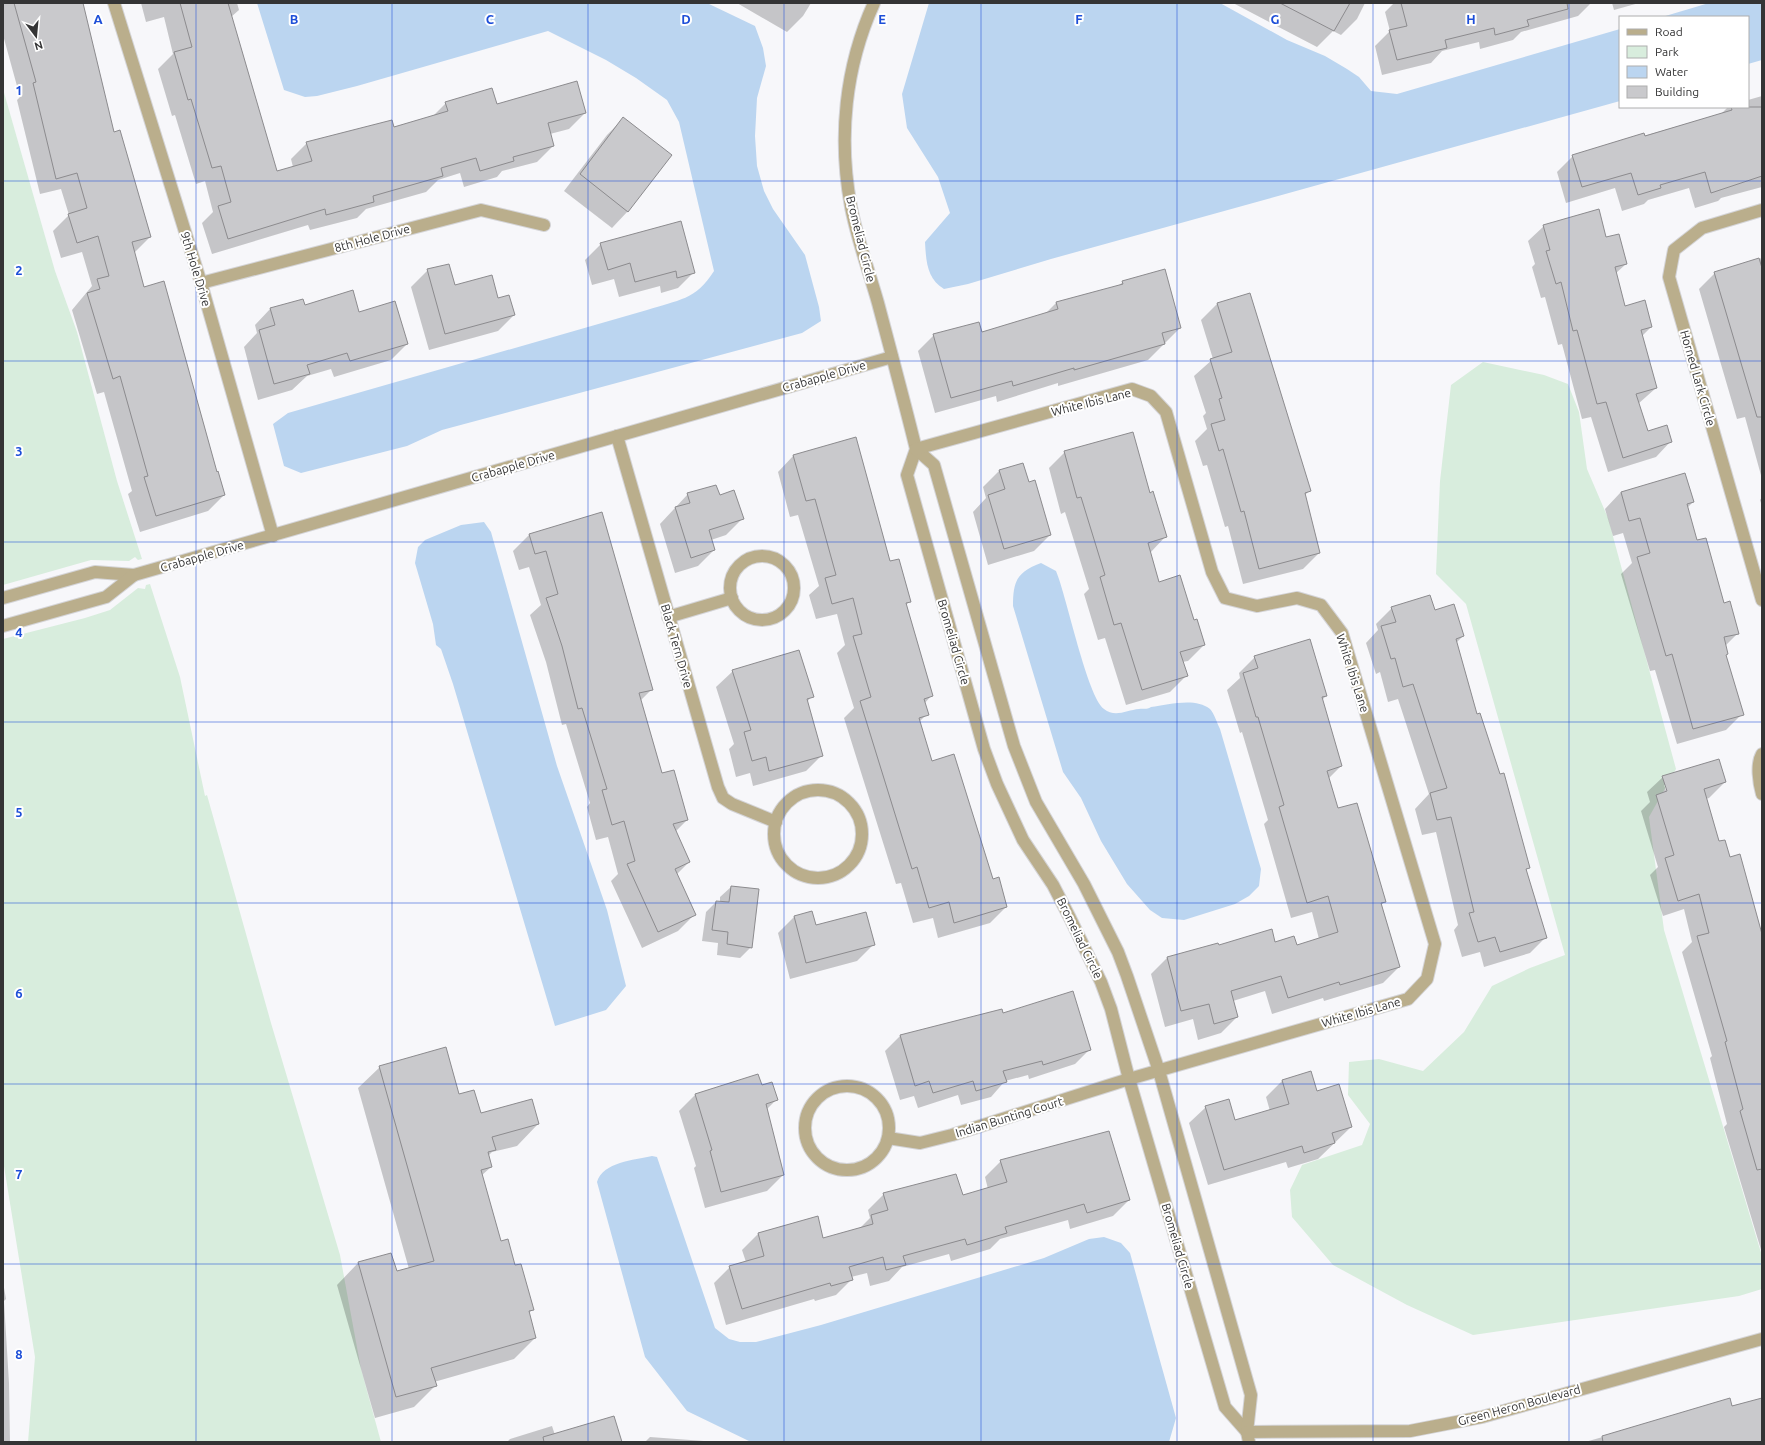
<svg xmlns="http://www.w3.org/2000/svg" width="1765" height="1445" viewBox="0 0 1765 1445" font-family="Ubuntu,sans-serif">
<rect width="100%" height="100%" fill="#f7f7fa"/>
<!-- green -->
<g fill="#d8eddd">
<path d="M3,89L55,271L77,332L117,481L142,559L138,560L135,557L129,561L91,560L3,585Z"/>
<path d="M1483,362L1544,375L1568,384L1579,412L1587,469L1608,518L1676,769L1649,817L1664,930L1762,1256V1289L1739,1296L1473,1335L1407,1305L1333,1265L1292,1217L1290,1190L1302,1165L1362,1145L1370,1124L1348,1095L1349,1062L1379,1059L1423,1071L1464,1032L1492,986L1530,968L1565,955L1466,604L1436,574L1440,481L1451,385Z"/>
<path d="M150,584L180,677L205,796L207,795L271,1023L340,1255L361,1369L381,1442H28L35,1357L3,1160V639L85,618L110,610L138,588L145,589L146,585Z"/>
</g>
<!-- water -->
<g fill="#bbd5f0">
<path d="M257,3H707L755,26L763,48L766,66L757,98L755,136L757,166L764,191L773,209L805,255L819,307L821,321L802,333L442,430L407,446L301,473L284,466L273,424L288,413L647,310C678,300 696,300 714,271L679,122L667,100L636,78L606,60L548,31L357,86L317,96L305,97L284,90Z"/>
<path d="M929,3H1220L1287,40L1325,56L1347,69L1359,77L1371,91L1397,94L1620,29V101L1051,259L968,284L944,289C927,279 926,261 925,242L950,213L938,177L907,128L902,94Z"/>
<path d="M1709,3H1762V60L1748,64V17H1662Z"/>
<path d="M484,522L491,532L557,766L607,910L626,986L606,1010L555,1026L453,684L441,649L436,645L433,624L415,563L418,547L425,540L461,525Z"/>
<path d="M1041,563L1056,571C1067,597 1087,696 1104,709C1115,718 1127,710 1139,709C1144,708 1146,710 1151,707C1168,705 1195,697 1210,709C1214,713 1217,723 1220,729L1261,869L1259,886L1249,896L1235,904L1184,920L1162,918L1150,910L1127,884L1101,841L1081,798L1063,772L1013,606C1013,581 1017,572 1041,563Z"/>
<path d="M652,1156L657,1157L715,1328L729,1339L740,1342H756L821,1325L1044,1258L1089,1239L1104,1237L1121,1243L1130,1253L1176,1418L1169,1442H751L687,1411L645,1357L597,1182C603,1162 634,1160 652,1156Z"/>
</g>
<!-- shadow -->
<g fill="#0003" fill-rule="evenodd">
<path d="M3,3H82L113,133L150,237L134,253L144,288L224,495L208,511L140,532L128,494L132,491L104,392L97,394L72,310L92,286L82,252L61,258L53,231L69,215L61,189L40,194L17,100L20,97L3,35Z"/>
<path d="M141,3H237L239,10L231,17L276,173L293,167L291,159L307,143L393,128L432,117L446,103L496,105L585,113L569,129L550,134L553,146L537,162L502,171L497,177L464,187L460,173L438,180L426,192L366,209L357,218L310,230L308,225L212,254L202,223L213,212L205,181L196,184L175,115L172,116L158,69L173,54L164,17L146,22Z"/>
<path d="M737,3H811L803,16L787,32Z"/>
<path d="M1233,3H1365L1357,19L1341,35L1333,31L1317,47Z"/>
<path d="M1394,3H1594L1590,4L1578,16L1521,32L1513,40L1480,49L1479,42L1442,51L1431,63L1382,75L1375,46L1390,31L1385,12Z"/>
<path d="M1612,3H1639L1614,10Z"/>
<path d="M1762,96V187L1721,198L1718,201L1695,208L1689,188L1648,200L1644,204L1622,211L1615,188L1566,203L1557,172L1573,156L1721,114L1728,107H1748V100Z"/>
<path d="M623,119L628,211L612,228L564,191L607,135Z"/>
<path d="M1544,226L1606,239L1626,264L1615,274L1624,307L1651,327L1642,336L1656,388L1638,404L1647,432L1671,441L1656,457L1608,472L1591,417L1582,419L1562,344L1558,345L1545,297L1541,298L1532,267L1535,264L1528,241Z"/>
<path d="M601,244L694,272L678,288L661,293L660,286L619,297L614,279L592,285L585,260Z"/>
<path d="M1762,258V479L1745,417L1737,419L1699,289L1715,273Z"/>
<path d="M428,270L454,286L497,299L514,315L498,331L429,350L411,287Z"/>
<path d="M1123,282L1180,328L1148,360L1058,386V383L997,402L996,396L935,413L918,351L934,335L981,333L1045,314L1056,303L1118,286Z"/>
<path d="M1217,304L1309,491L1304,496L1319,553L1303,569L1243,584L1228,526L1225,527L1207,465L1203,466L1195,441L1207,429L1203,416L1206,413L1194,376L1213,359L1201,320Z"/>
<path d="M304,306L407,344L391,360L334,377L331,369L307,376L292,390L258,400L244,347L257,333L255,325L271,308Z"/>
<path d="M1065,452L1149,494L1166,536L1150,553L1159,583L1194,621L1204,645L1188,661L1182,662L1186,676L1170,692L1126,705L1105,638L1098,640L1084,594L1089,589L1065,512L1061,514L1049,468Z"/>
<path d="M794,455L889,562L910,601L906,605L932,695L924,704L927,714L919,722L931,762L1006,907L990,923L938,938L933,918L913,923L901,883L896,884L844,718L854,708L837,653L845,645L837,614L816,619L809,595L819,586L798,515L790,517L778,472Z"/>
<path d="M999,471L1029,483L1050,535L1034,551L988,565L973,512L986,498L983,487Z"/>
<path d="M1621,492L1693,502L1687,508L1696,542L1738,633L1725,646L1727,654L1726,655L1742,714L1726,730L1677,744L1655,670L1650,671L1621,574L1632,563L1623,533L1613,536L1605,509Z"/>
<path d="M688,494L719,496L742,519L726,535L711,540L714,550L698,566L675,573L660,524Z"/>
<path d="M1762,497V506L1760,500Z"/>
<path d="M601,514L652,689L640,701L662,774L687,820L675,832L689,862L676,875L694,915L678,931L642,948L611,881L618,874L608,837L596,840L587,807L590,803L566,724L562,725L546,662L530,615L541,605L529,567L519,570L513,551L529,535Z"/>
<path d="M1392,608L1434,611L1463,636L1456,643L1476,715L1528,868L1525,871L1546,937L1530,953L1484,967L1480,952L1462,957L1454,930L1458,925L1436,832L1422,835L1415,809L1429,794L1398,699L1388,702L1380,672L1376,674L1366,643L1378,630L1376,624Z"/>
<path d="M1255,657L1326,696L1322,700L1341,766L1328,779L1338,810L1385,902L1381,905L1399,967L1383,983L1324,1001L1323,998L1272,1014L1265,991L1233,1001L1237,1017L1221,1033L1198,1040L1193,1019L1165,1027L1151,974L1167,958L1217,944L1218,946L1275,943L1296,946L1319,939L1312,912L1291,918L1264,824L1268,820L1242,732L1240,733L1227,690L1240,678L1239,673Z"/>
<path d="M733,671L812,696L807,702L822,755L806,771L753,786L750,773L736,777L729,749L734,744L716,687Z"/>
<path d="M1663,777L1725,782L1709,798L1706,799L1719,843L1730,859L1762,938V1253L1724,1127L1727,1124L1710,1058L1712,1056L1682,952L1692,942L1684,909L1663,916L1650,875L1658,867L1641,811L1650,802L1647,792ZM1664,785H1666L1668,796Z"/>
<path d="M731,887L751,947L740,958L717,955L718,943L702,941L706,912L716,902H720V897Z"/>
<path d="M794,917L815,926L873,945L857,961L790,979L778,933Z"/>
<path d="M1001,1010L1002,1014L1090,1049L1075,1064L1029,1079L1028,1075L1005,1081L991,1097L961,1105L958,1095L918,1108L914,1096L900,1100L885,1051L900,1036Z"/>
<path d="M380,1067L459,1095L480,1114L538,1124L517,1146L492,1152L488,1156L491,1167L481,1176L500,1242L514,1267L533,1309L528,1314L535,1338L514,1359L434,1382L435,1386L414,1407L375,1418L337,1285L358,1263L396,1273L409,1269L358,1088Z"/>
<path d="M757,1076L761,1087L776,1100L766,1110L783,1175L767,1191L705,1208L694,1168L696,1166L679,1111L695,1095Z"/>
<path d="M1282,1081L1317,1092L1351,1127L1318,1159L1288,1168L1286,1162L1208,1185L1189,1123L1206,1107L1234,1122L1270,1111L1266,1097Z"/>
<path d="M1001,1161L1129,1200L1113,1216L1070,1229L1068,1220L1000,1239L990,1249L951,1261L949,1254L902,1267L889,1281L870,1286L867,1273L851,1277L852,1279L836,1295L815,1301L814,1299L726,1325L714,1283L730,1267L746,1262L742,1250L758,1234L817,1217L823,1239L859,1229L870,1218L868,1210L884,1194L962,1196L988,1189L985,1177Z"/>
<path d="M3,1282L6,1299L4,1301L9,1383L10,1442H3Z"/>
<path d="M1762,1399V1442H1585L1645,1425Z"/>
<path d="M552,1426L555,1435L621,1442H507L510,1439Z"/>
<path d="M650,1437L704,1441L703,1442H645Z"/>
</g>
<!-- building -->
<g fill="#c9c9cc" stroke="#8c8b8e">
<path d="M14,3H83L114,132L120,130L151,237L132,242L144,287L164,281L217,472L218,471L225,495L156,516L144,477L148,476L120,376L113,379L87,293L100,289L97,279L109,276L98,236L77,243L68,214L87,208L77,173L56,179L33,83L36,82Z"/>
<path d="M180,3H228L277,171L312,161L306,142L392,120L394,127L448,111L445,102L492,88L497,104L577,81L586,113L548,123L554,146L513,157L514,161L480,171L476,158L441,168L443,176L373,196L374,202L326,215L325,209L228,239L218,206L231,202L221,166L212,168L191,99L188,100L174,52L192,47Z"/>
<path d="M1280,3H1350L1334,31Z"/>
<path d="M1401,3H1567L1568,9L1527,20L1529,26L1495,35L1494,28L1445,40L1447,48L1397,60L1389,30L1407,26Z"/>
<path d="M1731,107H1762V176L1711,193L1705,172L1660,185L1661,188L1638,195L1631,173L1582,187L1572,155L1644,133L1645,136L1732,110Z"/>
<path d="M623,117L672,155L628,212L580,174Z"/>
<path d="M1599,209L1606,237L1619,234L1627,264L1615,267L1625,306L1645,300L1652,327L1641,330L1657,388L1636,394L1648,431L1667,425L1672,442L1623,458L1606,402L1597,404L1577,330L1573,331L1561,282L1556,284L1546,251L1550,250L1543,225Z"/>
<path d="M681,221L695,273L677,278L676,271L635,282L630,263L608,270L600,243Z"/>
<path d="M1759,258L1762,268V417H1757L1714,272Z"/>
<path d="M449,264L455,285L492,275L498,298L509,295L515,315L445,334L427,269Z"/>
<path d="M1165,269L1181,328L1162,333L1165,344L1074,370V368L1013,386L1012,381L951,398L933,334L979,322L982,332L1058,309L1056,302L1123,284L1122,281Z"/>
<path d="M353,290L359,312L395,301L408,344L350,361L347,353L307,365L310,374L274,384L259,330L275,325L270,308L303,299L305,305Z"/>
<path d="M1250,293L1311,491L1305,493L1320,553L1259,569L1244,511L1241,512L1223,449L1219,451L1211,424L1225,420L1219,399L1222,398L1210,359L1232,352L1217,303Z"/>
<path d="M1133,432L1150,493L1153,491L1167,537L1148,543L1159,582L1180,575L1194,620L1197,619L1205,645L1180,652L1188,676L1142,690L1121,623L1114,625L1100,577L1105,575L1081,497L1077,498L1064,451Z"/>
<path d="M856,437L890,561L899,559L911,602L906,603L933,696L924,699L929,715L919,718L932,761L954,754L993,879L999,877L1007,907L954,923L949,902L929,908L917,867L912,869L860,701L871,697L853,636L862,634L853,598L832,604L825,578L836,575L815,499L806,501L793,455Z"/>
<path d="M1023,463L1029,482L1035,480L1051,535L1004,549L988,495L1005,489L999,470Z"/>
<path d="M1685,473L1694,502L1687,504L1697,540L1706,538L1724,603L1730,601L1739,634L1724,637L1728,654L1726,655L1744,715L1693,729L1672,654L1666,656L1637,557L1650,553L1640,518L1629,521L1621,492Z"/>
<path d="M716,485L720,495L734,490L744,519L709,530L715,550L691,558L675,507L690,503L687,493Z"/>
<path d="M602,512L653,690L639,693L662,773L674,770L688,820L673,824L690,862L675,869L696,915L658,932L627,864L635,861L624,821L612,825L602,790L607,789L582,708L578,709L562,646L546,598L558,594L546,551L535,554L529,534Z"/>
<path d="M1430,595L1435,610L1454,604L1464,636L1456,639L1477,714L1480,713L1500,774L1504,773L1530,868L1526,869L1547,938L1500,952L1495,937L1478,942L1469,913L1474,912L1451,817L1437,820L1430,793L1447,788L1413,684L1403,687L1395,658L1391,659L1381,626L1396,622L1391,607Z"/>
<path d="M1310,639L1327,696L1322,697L1342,766L1327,771L1338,808L1357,803L1386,902L1381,903L1400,967L1340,985L1339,982L1288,998L1281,976L1231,991L1238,1017L1214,1024L1209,1004L1181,1011L1167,957L1218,943L1219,945L1272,929L1275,942L1294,936L1297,945L1338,932L1328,896L1307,903L1279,807L1284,805L1258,717H1256L1243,673L1258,668L1254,656Z"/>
<path d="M799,650L814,697L807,699L823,756L769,771L766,757L752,761L744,732L751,730L732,670Z"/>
<path d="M1719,759L1726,782L1704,789L1719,841L1725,840L1730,857L1740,854L1762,934V1169L1757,1170L1740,1111L1743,1109L1725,1042L1727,1041L1697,936L1709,933L1699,894L1678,901L1665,858L1674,855L1656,795L1667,791L1662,776Z"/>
<path d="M731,886L759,889L752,948L727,944L728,932L712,930L716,901L729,902Z"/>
<path d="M812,911L816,925L866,912L875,945L806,963L794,916Z"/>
<path d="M1073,991L1091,1050L1043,1065L1042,1061L1003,1071L1007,1082L976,1091L973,1081L933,1093L929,1081L915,1086L900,1035L1002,1009L1003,1013Z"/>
<path d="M446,1047L459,1094L474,1090L481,1113L532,1099L539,1124L492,1137L496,1150L488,1152L492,1167L481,1170L501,1241L508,1239L515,1265L521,1264L534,1310L529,1311L536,1338L431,1368L437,1386L396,1397L358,1262L391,1253L397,1271L434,1261L379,1066Z"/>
<path d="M1311,1071L1317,1091L1339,1084L1352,1127L1332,1133L1335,1143L1304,1153L1302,1146L1224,1170L1205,1106L1229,1099L1235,1120L1289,1104L1282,1080Z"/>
<path d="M758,1074L762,1085L772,1082L778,1100L766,1104L784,1175L721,1192L710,1151L712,1150L695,1094Z"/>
<path d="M1109,1131L1130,1200L1087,1213L1084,1204L1005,1227L1007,1233L967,1245L965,1239L903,1256L906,1265L886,1270L883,1257L849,1267L853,1280L831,1286L830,1283L742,1309L729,1266L764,1256L758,1233L818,1216L823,1238L873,1224L871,1215L888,1210L883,1193L956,1174L963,1195L1007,1182L1000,1160Z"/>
<path d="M1730,1398L1732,1406L1762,1398V1442H1603L1602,1436Z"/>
<path d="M614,1416L622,1442H544L543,1437Z"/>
</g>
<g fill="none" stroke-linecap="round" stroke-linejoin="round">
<!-- street casing -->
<g stroke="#d4d4d7" stroke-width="14">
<g id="street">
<path d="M114,3L201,283L273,536"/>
<path d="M874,3C845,67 838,138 851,207C857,239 869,271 878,303C891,352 904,400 916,449L907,475L984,749L997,784L1023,840L1053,885L1070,918L1101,982L1111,1009L1129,1079L1225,1407L1247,1432"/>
<path d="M1762,210L1702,228L1674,250L1669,277L1762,600"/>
<path d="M201,283L481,210L544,225"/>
<path d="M617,436L718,787L723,798L732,804L776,822"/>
<path d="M916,449L934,465L1014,746L1036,802L1084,884L1118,952L1127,976L1159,1071L1251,1395L1247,1432L1249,1442"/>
<circle cx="762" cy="588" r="32"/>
<path d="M3,598L95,572L134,575L892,357"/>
<path d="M668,617L732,598"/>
<path d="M3,626L106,597L134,575"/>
<path d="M1762,754C1756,764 1759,783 1762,794"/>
<circle cx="818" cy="834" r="44"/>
<circle cx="847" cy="1128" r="42"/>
<path d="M888,1138L920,1143L952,1135L1129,1079L1408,999L1427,979L1435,944L1342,633L1321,605L1297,598L1257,606L1225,598L1212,572L1166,412L1151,396L1132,389L916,449"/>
<path d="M1247,1432L1410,1431L1482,1417L1762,1339"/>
</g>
</g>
<!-- street -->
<use href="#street" stroke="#baae8c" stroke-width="12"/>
</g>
<!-- grid -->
<path fill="none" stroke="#1d4ed8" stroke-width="1" stroke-opacity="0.55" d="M196,3V1442M392,3V1442M588,3V1442M784,3V1442M981,3V1442M1177,3V1442M1373,3V1442M1569,3V1442M3,181H1762M3,361H1762M3,542H1762M3,722H1762M3,903H1762M3,1084H1762M3,1264H1762"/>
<g text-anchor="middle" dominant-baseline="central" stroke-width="4" stroke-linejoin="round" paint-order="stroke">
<!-- street labels -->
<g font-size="12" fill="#343435" stroke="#fff">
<text transform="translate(372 238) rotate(-15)">8th Hole Drive</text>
<text transform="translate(861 239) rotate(76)">Bromeliad Circle</text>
<text transform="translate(196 269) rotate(73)">9th Hole Drive</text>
<text transform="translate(824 376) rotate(-16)">Crabapple Drive</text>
<text transform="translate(1698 378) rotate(74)">Horned Lark Circle</text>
<text transform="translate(1091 402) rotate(-14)">White Ibis Lane</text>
<text transform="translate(513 466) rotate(-16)">Crabapple Drive</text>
<text transform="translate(202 556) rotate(-16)">Crabapple Drive</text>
<text transform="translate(954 642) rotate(74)">Bromeliad Circle</text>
<text transform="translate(677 646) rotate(74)">Black Tern Drive</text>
<text transform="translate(1353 673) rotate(72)">White Ibis Lane</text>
<text transform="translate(1080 938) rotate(64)">Bromeliad Circle</text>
<text transform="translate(1361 1012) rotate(-16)">White Ibis Lane</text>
<text transform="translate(1009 1117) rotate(-17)">Indian Bunting Court</text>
<text transform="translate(1178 1246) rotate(74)">Bromeliad Circle</text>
<text transform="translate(1519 1405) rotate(-15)">Green Heron Boulevard</text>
</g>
</g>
<g font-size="13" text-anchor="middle" font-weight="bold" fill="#1d4ed8" stroke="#fff" stroke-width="4" stroke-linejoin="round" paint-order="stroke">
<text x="98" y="24">A</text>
<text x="294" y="24">B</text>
<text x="490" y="24">C</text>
<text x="686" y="24">D</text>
<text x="882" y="24">E</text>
<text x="1079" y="24">F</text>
<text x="1275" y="24">G</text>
<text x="1471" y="24">H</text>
<text x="19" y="95">1</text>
<text x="19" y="275">2</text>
<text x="19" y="456">3</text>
<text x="19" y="637">4</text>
<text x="19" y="817">5</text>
<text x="19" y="998">6</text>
<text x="19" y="1179">7</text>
<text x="19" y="1359">8</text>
</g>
<!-- border -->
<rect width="1765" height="1445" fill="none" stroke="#343435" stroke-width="8"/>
<!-- legend -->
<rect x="1619" y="16" width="130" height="92" fill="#ffffff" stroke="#aeaeae"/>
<rect x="1627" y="29" width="20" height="6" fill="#baae8c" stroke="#aeaeae"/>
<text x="1655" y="36" font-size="12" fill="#343435">Road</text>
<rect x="1627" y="46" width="20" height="12" fill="#d8eddd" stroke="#aeaeae"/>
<text x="1655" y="56" font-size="12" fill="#343435">Park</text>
<rect x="1627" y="66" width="20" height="12" fill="#bbd5f0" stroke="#aeaeae"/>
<text x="1655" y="76" font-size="12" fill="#343435">Water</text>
<rect x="1627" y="86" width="20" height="12" fill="#c9c9cc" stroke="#aeaeae"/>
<text x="1655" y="96" font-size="12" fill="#343435">Building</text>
<!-- north arrow -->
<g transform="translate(36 36) rotate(164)" stroke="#ffffff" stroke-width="3" paint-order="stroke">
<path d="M0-3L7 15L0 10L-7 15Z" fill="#343435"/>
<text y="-6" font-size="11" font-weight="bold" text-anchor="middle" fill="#343435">N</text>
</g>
</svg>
